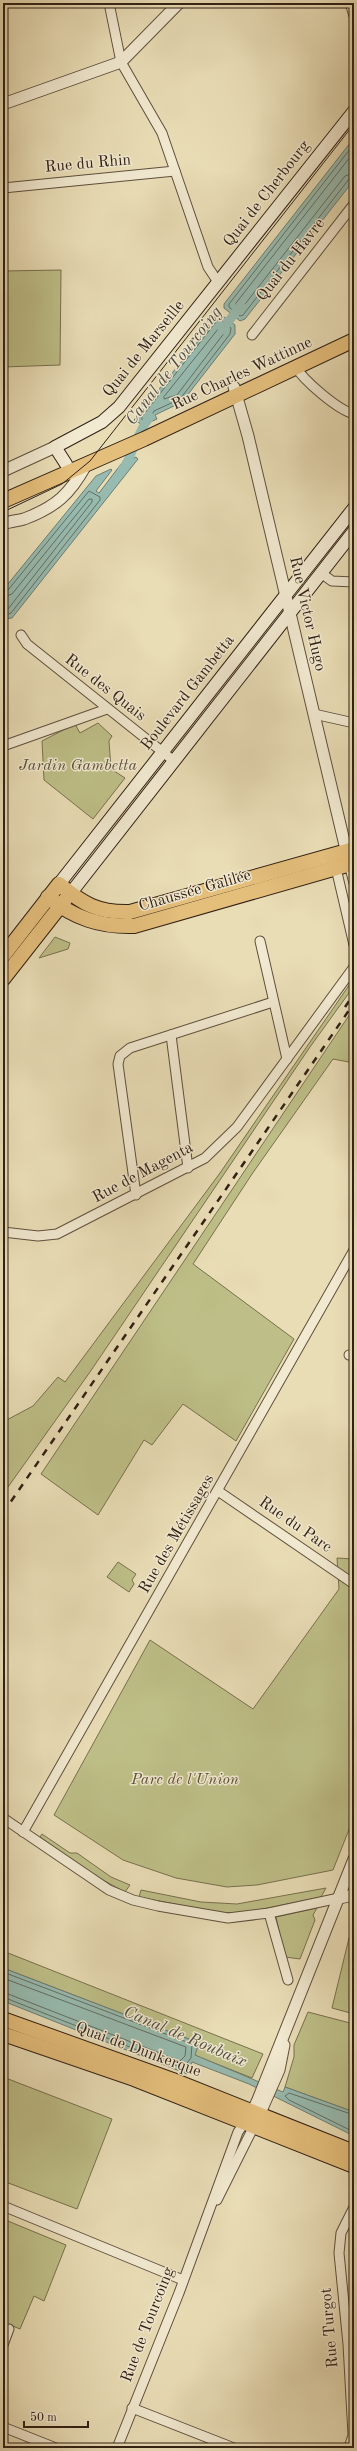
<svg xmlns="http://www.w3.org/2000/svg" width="357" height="2451" viewBox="0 0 357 2451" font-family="'Old Standard TT',serif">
<rect width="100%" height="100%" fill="#e9ddb6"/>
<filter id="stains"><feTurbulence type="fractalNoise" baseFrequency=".005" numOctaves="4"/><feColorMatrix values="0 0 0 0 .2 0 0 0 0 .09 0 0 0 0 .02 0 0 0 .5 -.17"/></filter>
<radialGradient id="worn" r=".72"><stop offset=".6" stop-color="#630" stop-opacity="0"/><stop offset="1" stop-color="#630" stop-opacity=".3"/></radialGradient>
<!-- green -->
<g fill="#bebf88" stroke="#78704e">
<path d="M61,270L60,365L3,367V271Z"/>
<path d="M98,723L112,736L109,741L111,769L125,778L93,819L44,780L42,741L75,724L80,733Z"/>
<path d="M55,937L70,943L68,949L39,958Z"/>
<path d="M354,978V986L310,1047L90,1372L3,1494V1422L33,1406L58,1377L65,1382L220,1173Z"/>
<path d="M354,1008V1063L333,1059L252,1174L193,1264L294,1339L236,1441L183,1404L152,1445L144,1440L98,1515L41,1474Z"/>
<path d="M337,1558L354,1559V1817L333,1870L257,1885L227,1887L176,1878L123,1860L54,1815L150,1640L253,1709L339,1589Z"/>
<path d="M118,1562L136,1574L132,1580L134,1584L129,1592L107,1577Z"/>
<path d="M42,1834L70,1853H77L111,1877L130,1885L125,1892L88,1872L40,1837Z"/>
<path d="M326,1888L321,1897L248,1912L220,1913L139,1897L141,1890L201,1902L237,1904Z"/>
<path d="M317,1908L313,1915L315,1920L300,1959L285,1957L276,1917Z"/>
<path d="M350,1934L354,1935V2014L332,2008Z"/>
<path d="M3,1951L263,2054L252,2078L194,2055L199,2043L3,1968Z"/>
<path d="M308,2012L354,2024V2112L285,2087L294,2057V2045Z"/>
<path d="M3,2077L112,2119L77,2209L3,2181Z"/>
<path d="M3,2219L66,2245L44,2301L34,2296L20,2329L3,2322Z"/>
</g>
<!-- water -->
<g fill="#97bbb0" stroke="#6e7d72">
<path d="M354,138V180L245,319L240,321L224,308V304Z"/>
<path d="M220,314L235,325V334L182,402L155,415L157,419L139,427L141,424L134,420Z"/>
<path d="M136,457L138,459L12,618L3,619V590L96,476L111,469L112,470L96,491L99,493L121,464Z"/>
<path d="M3,1968L199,2043L195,2055L283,2092L285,2087L354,2112V2136L249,2084L192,2062L187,2074L3,2001Z"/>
</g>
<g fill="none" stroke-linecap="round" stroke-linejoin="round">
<!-- shore -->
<g stroke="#646e62" stroke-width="1">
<path d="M354,144L229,304V307L240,316L243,315L349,179L354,178"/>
<path d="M354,152L236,303V306L242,308L345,176L354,173"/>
<path d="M218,320H221L231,328L230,334L180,399L154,411L151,417L142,420V417Z"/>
<path d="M221,326L225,332L177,395L164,399V397Z"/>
<path d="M3,592L8,590L89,491L100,497V500L11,613L3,616"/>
<path d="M3,597L12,594L89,499H92V502L8,609L3,611"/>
<path d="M3,1972L192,2044L191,2058L183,2068L3,1997"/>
<path d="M3,1978L186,2047L185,2056L180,2061L3,1992"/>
<path d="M354,2115L289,2093L285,2096L289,2100L354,2132"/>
</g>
<!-- canal -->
<g stroke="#97bbb0" stroke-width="9">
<path d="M222,330L241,305"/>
<path d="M122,470C134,454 136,433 150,417"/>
</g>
<!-- minor casing -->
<g stroke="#5f4f3d" stroke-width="11">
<g id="minor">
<path d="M109,3L121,62L162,133L208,267L218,282"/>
<path d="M350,3L354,16"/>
<path d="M3,188L175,171"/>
<path d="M252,335L354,204"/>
<path d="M295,366C304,381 338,410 354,414"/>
<path d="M321,573L332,581L354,582"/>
<path d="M21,635L27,644L174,761"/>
<path d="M314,714L354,723"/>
<path d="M3,746L107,709"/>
<path d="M335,864L354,945"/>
<path d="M349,864L354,883"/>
<path d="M260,941L287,1059"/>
<path d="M171,1035L188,1168"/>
<path d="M136,1195L118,1064L120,1056L130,1048L273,1002"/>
<path d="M3,1232L38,1236L57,1234L205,1158L237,1127L354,967"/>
<path d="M349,1355H354"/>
<path d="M218,1491L354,1584"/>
<path d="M3,1818L109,1890L133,1900L158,1906L228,1918L269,1913L339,1898"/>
<path d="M23,1832L354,1250"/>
<path d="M269,1913L288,1980"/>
<path d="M217,2200L254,2126"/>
<path d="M3,2206L183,2280"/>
<path d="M3,2345L9,2329"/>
<path d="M132,2408L234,2448"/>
<path d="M3,2427L56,2448"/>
<path d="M117,2448L179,2293L238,2132L245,2122"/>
<path d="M349,2448L353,2435L348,2344L339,2253L341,2233L354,2207"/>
</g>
</g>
<!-- tertiary casing -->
<g stroke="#5f4f3d" stroke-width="13">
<g id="tertiary">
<path d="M3,104L121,62L179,3"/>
<path d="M234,387L248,436L348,858"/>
<path d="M3,471L55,447"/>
<path d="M3,524C10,521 17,521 24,519C56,507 70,494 86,465"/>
<path d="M339,1898L354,1895"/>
<path d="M249,2118L257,2102L354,1859"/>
<path d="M257,2120L279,2070L284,2045"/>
</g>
</g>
<!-- secondary casing -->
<g stroke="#312015" stroke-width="14">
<g id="secondary">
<path d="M66,464L55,447L102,422L119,407L354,111"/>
<path d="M59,884L354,508"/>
<path d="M70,894L354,531"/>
</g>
</g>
<!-- primary casing -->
<g stroke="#312015" stroke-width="16">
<g id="primary">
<path d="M3,501L144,439L354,340"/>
<path d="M48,897C74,918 100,927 134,926L354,863"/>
<path d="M3,956L59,884C83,904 98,913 130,912L354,849"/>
<path d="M3,979L65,900"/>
<path d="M3,2019L173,2080L354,2152"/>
<path d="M3,2034L134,2079L354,2166"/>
</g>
</g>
<!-- minor -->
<use href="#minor" stroke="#f1e9d0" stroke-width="9"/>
<!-- tertiary -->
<use href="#tertiary" stroke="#f1e9d0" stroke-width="11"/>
<!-- secondary -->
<use href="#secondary" stroke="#f1e9d0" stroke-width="12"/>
<!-- primary -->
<use href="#primary" stroke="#e4be7b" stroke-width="14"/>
<!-- tram -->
<path stroke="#312015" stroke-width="1" d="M3,512L62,484L90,461L354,124"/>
<!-- rail -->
<g stroke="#312015" stroke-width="2.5" stroke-dasharray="7 7" stroke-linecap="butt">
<path d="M345,1007L354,994"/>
<path d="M3,1513L354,1003"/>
</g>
</g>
<g text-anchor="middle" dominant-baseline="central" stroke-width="3" stroke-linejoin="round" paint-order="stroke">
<!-- street labels -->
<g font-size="16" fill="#312015" stroke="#f1e9d0">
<text transform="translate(88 164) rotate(-5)">Rue du Rhin</text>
<text transform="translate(267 194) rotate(-52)">Quai de Cherbourg</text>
<text transform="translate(291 260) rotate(-52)">Quai du Havre</text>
<text transform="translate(144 349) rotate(-51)">Quai de Marseille</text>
<text transform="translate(242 374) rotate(-25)">Rue Charles Wattinne</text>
<text transform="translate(307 614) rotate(77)">Rue Victor Hugo</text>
<text transform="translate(105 688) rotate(38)">Rue des Quais</text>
<text transform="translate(188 693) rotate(-52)">Boulevard Gambetta</text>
<text transform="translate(195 891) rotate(-16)">Chaussée Galilée</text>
<text transform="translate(143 1173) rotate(-28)">Rue de Magenta</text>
<text transform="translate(295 1525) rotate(35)">Rue du Parc</text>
<text transform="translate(177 1534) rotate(-60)">Rue des Métissages</text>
<text transform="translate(138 2050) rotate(20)">Quai de Dunkerque</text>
<text transform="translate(148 2325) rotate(-69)">Rue de Tourcoing</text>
<text transform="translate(330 2328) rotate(-95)">Rue Turgot</text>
</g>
<!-- park labels -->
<g font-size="16" font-style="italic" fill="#5b5038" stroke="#f1e9d0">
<text x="78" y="766">Jardin Gambetta</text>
<text x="185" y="1780">Parc de l'Union</text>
</g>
<!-- water labels -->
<g font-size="17" font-style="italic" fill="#504e44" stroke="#f1e9d0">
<text transform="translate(174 366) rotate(-52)">Canal de Tourcoing</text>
<text transform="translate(185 2037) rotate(23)">Canal de Roubaix</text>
</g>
</g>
<!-- margin -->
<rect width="357" height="2451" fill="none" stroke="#e9ddb6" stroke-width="16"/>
<rect x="4" y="4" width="349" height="2443" fill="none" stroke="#312015" stroke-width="2"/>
<rect x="8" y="8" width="341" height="2435" fill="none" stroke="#312015"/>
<!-- scale -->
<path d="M24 2421v6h64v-6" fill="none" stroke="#312015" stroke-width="2"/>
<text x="30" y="2421" font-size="12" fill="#312015" stroke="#f1e9d0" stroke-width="3" paint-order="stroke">50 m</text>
<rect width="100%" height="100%" filter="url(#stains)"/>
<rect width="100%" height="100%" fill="url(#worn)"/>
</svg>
